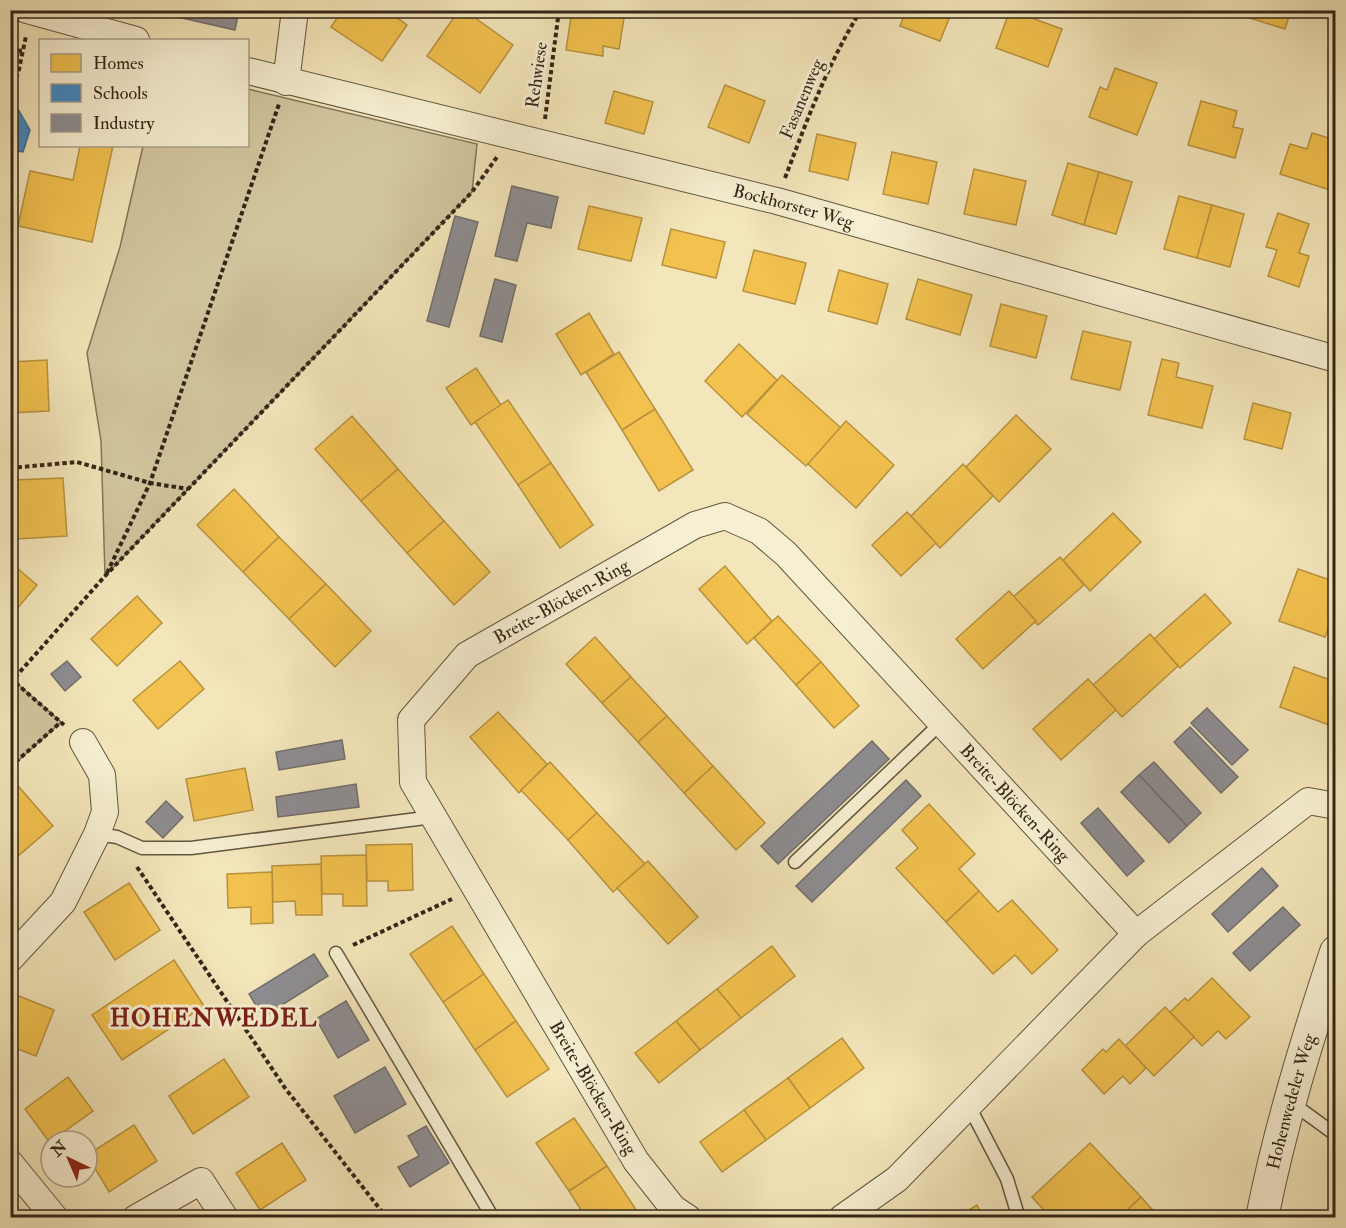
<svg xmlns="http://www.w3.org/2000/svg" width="1346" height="1228" viewBox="0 0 1346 1228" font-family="'IM FELL Double Pica',serif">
<rect width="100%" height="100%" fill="#f3e6ba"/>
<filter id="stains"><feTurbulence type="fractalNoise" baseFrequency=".00333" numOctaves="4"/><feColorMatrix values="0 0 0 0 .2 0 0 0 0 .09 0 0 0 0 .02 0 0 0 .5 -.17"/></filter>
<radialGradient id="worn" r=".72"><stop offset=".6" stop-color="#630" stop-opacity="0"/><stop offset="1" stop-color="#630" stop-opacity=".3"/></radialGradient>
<!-- green -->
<g fill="#d2c59e" stroke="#82765b" stroke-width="1.5">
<path d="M248,89L477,144L472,192L105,576L101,441L87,353L120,247L143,146H248Z"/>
<path d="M13,680L61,722L11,767L10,683Z"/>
</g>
<!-- homes -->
<g fill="#f2c14e" stroke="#b8923e" stroke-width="1.5">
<path d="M342,10H386L407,25L382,61L331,27Z"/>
<path d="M459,10H464L513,45L480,93L427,56Z"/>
<path d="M572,10L625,12L619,49L603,46V56L566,50Z"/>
<path d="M906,10H942L951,14L940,41L900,26Z"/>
<path d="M1010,10L1062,29L1048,67L996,48Z"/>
<path d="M1224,10H1291L1285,29Z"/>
<path d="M1335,10H1336V33L1328,31Z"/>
<path d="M1115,68L1157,83L1137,135L1089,117L1100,87L1107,90Z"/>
<path d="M725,85L765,101L749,143L708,127Z"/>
<path d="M614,91L653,102L644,134L605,123Z"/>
<path d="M1201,101L1237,111L1233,127L1243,129L1235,158L1188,145Z"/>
<path d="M1312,133L1336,140V192L1280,174L1290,144L1307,149Z"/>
<path d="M817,134L856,143L848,180L809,171Z"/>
<path d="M80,146H113L92,242L18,226L30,171L73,180Z"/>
<path d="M892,152L937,162L928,204L883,194Z"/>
<path d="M1068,163L1099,172L1084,225L1052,215Z"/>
<path d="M974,169L1026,181L1016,225L964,214Z"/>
<path d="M1099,172L1132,182L1116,234L1084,225Z"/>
<path d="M1179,196L1212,205L1197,258L1164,249Z"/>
<path d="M1212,205L1244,214L1230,267L1197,258Z"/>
<path d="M589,206L642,218L631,261L578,249Z"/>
<path d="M1278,213L1309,224L1299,253L1309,256L1299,287L1268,276L1277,250L1266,247Z"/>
<path d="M671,229L725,242L716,278L662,265Z"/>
<path d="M754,250L806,263L795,304L743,291Z"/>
<path d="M839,270L888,284L877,324L828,311Z"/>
<path d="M918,279L972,295L960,335L906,319Z"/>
<path d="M1001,304L1047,316L1036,358L990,346Z"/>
<path d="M589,313L614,354L581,375L556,334Z"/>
<path d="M1083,331L1131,342L1120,390L1071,379Z"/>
<path d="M739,344L777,380L742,417L705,381Z"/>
<path d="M619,352L655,409L622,430L586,372Z"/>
<path d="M1162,359L1179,363L1176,377L1213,386L1202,428L1148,415Z"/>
<path d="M47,360L49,411L10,413V362Z"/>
<path d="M476,368L501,405L471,425L446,388Z"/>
<path d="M782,375L841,428L806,466L747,414Z"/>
<path d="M508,400L551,463L518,485L475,422Z"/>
<path d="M1253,403L1291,413L1282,449L1244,439Z"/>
<path d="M655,409L693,470L659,491L622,430Z"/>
<path d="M1016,415L1051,449L999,502L966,467Z"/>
<path d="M352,416L398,469L361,501L315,449Z"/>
<path d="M846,421L894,465L856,508L808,464Z"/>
<path d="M551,463L593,525L560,548L518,485Z"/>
<path d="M963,464L993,496L940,548L911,516Z"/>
<path d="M398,469L444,521L407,553L361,501Z"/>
<path d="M63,478L67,536L16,539L13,480Z"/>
<path d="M234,489L279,537L243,572L197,525Z"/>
<path d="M907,512L936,543L901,576L872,545Z"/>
<path d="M1113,513L1141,542L1090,591L1063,560Z"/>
<path d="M444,521L490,572L454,605L407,553Z"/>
<path d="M279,537L326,584L289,619L243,572Z"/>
<path d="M1060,557L1084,585L1038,625L1013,597Z"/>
<path d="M10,562L37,585L16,610L10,605Z"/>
<path d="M725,566L772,621L747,644L699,589Z"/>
<path d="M1298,569L1336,582V607L1325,637L1279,621Z"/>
<path d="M326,584L371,631L335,667L289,619Z"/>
<path d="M1009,591L1036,621L983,669L956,639Z"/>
<path d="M1205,594L1231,623L1180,668L1154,639Z"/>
<path d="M137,596L162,623L117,666L91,639Z"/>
<path d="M778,616L821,662L796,685L754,638Z"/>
<path d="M1150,634L1178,666L1122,717L1093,685Z"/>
<path d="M595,637L631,677L602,703L566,664Z"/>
<path d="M180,661L204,689L158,729L133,700Z"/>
<path d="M821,662L859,706L834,728L796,685Z"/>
<path d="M1294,667L1336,682V715L1332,726L1280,707Z"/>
<path d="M631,677L667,716L638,742L602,703Z"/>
<path d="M1088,679L1116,710L1061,760L1033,729Z"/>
<path d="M498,712L547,764L519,793L470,737Z"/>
<path d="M667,716L713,766L684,793L638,742Z"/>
<path d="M550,762L597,813L568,840L521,790Z"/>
<path d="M713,766L765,823L736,850L684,793Z"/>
<path d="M245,768L253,810L194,821L186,779Z"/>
<path d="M19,787L53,826L10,863V794Z"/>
<path d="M929,804L975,854L959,869L979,891L946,922L896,868L918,848L902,830Z"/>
<path d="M597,813L645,864L613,892L568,840Z"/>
<path d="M412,844L413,890L388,891V881H367L366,845Z"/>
<path d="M366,855L367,906H343V894H322L321,856Z"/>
<path d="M648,861L698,917L668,944L617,888Z"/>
<path d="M321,864L322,915H296L295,901L273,902L272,866Z"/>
<path d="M272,872L273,923L251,924V907L228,908L227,874Z"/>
<path d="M129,883L160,930L115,960L84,912Z"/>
<path d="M979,891L998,912L1012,900L1058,950L1032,974L1015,955L993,974L946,922Z"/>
<path d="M452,926L484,974L443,1002L410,954Z"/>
<path d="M772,946L795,976L741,1018L717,989Z"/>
<path d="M174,960L204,1006L122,1060L92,1015Z"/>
<path d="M484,974L516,1021L475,1050L443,1002Z"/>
<path d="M1212,978L1250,1017L1226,1039L1218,1031L1202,1046L1170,1012L1185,998L1188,1001Z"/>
<path d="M717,989L741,1018L700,1050L676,1021Z"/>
<path d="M16,995L54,1010L36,1056L10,1046V1009Z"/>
<path d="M1165,1007L1194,1037L1154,1076L1125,1046Z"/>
<path d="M516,1021L549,1069L507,1097L475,1050Z"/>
<path d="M676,1021L700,1050L659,1083L635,1053Z"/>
<path d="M842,1038L864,1068L810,1108L788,1078Z"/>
<path d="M1119,1039L1146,1068L1130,1084L1123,1076L1104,1094L1082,1070L1103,1049L1106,1052Z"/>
<path d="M224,1059L249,1097L193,1134L169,1096Z"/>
<path d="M68,1077L93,1111L51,1141L50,1143L25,1109Z"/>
<path d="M788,1078L810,1108L766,1140L744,1110Z"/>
<path d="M744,1110L766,1140L722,1172L700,1142Z"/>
<path d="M574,1118L607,1166L569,1191L536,1143Z"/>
<path d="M134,1125L157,1161L109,1192L87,1155Z"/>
<path d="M282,1143L306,1180L260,1210L236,1173Z"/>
<path d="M1090,1143L1141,1197L1119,1218H1051L1032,1197Z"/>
<path d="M607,1166L639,1214L634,1218H586L569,1191Z"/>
<path d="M1141,1197L1160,1218H1119Z"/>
<path d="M977,1205L984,1218H956Z"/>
</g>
<!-- schools -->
<g fill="#3f88c5" stroke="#3b6b91" stroke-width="1.5">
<path d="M10,53L19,54L10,81Z"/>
<path d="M10,95L30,130L23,152L10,150Z"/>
</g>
<!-- industry -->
<g fill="#8d8d92" stroke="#726e6d" stroke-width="1.5">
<path d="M147,10H239L235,30Z"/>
<path d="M512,186L558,197L551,228L527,223L517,261L495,256Z"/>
<path d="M455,216L478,222L449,327L427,321Z"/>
<path d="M495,279L516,285L502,342L480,336Z"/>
<path d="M67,661L81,677L65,691L51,674Z"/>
<path d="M1207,708L1248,750L1232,765L1191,723Z"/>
<path d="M1190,727L1238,777L1221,793L1174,742Z"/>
<path d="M342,740L345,759L279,770L276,752Z"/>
<path d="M872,741L889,759L778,864L761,846Z"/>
<path d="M1154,762L1201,813L1187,826L1139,775Z"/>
<path d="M1139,775L1187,826L1169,843L1121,792Z"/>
<path d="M906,780L921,796L812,902L796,886Z"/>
<path d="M356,784L359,807L278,817L276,797Z"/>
<path d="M166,801L183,817L163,838L146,822Z"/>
<path d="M1098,808L1144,861L1127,876L1081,823Z"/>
<path d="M1262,868L1278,886L1228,932L1212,914Z"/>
<path d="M1283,907L1300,925L1250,971L1233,953Z"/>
<path d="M314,954L328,976L263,1017L249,994Z"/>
<path d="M346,1001L369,1040L338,1058L316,1019Z"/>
<path d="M385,1067L406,1104L355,1133L334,1096Z"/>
<path d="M426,1126L449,1163L410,1187L398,1167L419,1156L408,1136Z"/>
</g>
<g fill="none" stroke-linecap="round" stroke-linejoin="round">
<!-- service casing -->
<g stroke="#625640" stroke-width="15">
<g id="service">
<path d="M97,834L117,837L142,848H191L433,817"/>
<path d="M795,862L941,723"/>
<path d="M336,953L493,1218"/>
<path d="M1292,1103L1336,1135"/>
<path d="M969,1106L1007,1179L1017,1212L1016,1218"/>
</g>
</g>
<!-- minor casing -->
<g stroke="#625640" stroke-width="28">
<g id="minor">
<path d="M27,10L136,40"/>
<path id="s1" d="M248,71L777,201L1336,359"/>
<path d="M286,82L295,10"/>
<path d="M10,959L63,902L97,834L105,812L102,775L83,742"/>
<path d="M10,1163L55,1218"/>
<path d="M136,1218L201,1181L225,1218"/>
<path id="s2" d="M688,1218L673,1208L636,1161L413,782L411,720L467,655L695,525L725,516L759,531L786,554L1136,934"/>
<path d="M842,1218L897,1179L1136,934L1308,801L1336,806"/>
</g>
</g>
<!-- tertiary casing -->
<g stroke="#625640" stroke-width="34">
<g id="tertiary">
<path id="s3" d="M1262,1218C1280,1127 1307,1040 1336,952"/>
</g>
</g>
<!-- path -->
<g stroke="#322618" stroke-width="4" stroke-dasharray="4.5 3" stroke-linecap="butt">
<path d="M10,50L23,51"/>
<path d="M10,83L18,74L26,36"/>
<path d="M545,119L559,10"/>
<path d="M785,178C807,120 828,63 861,10"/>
<path d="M10,468L77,462L150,483L188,489"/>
<path d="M107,573L150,483L279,104"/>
<path d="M10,678L64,725"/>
<path d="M10,683L105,576L472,192L497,157"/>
<path d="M10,767L61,722"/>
<path d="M137,867L285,1088L387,1218"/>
<path d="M353,945L452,899"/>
</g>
<!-- service -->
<use href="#service" stroke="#f7efd2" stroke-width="12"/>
<!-- minor -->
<use href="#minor" stroke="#f7efd2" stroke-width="26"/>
<!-- tertiary -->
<use href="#tertiary" stroke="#f7efd2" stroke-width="32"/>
</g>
<g text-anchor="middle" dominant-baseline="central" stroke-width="6" stroke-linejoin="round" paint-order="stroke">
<!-- street labels -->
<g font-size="18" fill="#322618" stroke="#f7efd2">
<text transform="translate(537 75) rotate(-82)">Rehwiese</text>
<text transform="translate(802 99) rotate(-67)">Fasanenweg</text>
<text stroke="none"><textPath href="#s1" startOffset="562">Bockhorster Weg</textPath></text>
<text stroke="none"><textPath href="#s2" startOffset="774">Breite-Blöcken-Ring</textPath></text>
<text stroke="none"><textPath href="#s2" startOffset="1370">Breite-Blöcken-Ring</textPath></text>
<text transform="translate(593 1088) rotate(59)">Breite-Blöcken-Ring</text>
<text stroke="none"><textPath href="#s3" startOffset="120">Hohenwedeler Weg</textPath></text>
</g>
<!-- district labels -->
<g font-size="24" font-weight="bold" letter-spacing="1.5" fill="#7a1f14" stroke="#f7efd2">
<text x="214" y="1018">HOHENWEDEL</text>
</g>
</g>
<!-- margin -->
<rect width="1346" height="1228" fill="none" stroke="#f3e6ba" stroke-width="36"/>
<rect x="12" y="12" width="1322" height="1204" fill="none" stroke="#322618" stroke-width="3"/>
<rect x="18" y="18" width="1310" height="1192" fill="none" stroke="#322618" stroke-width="1.5"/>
<!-- legend -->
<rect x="39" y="39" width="210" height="108" fill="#f7efd2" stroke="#a89f88" stroke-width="1.5"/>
<rect x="51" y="54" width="30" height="18" fill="#f2c14e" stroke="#a89f88" stroke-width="1.5"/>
<text x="93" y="69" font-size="18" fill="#322618">Homes</text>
<rect x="51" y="84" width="30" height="18" fill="#3f88c5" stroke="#a89f88" stroke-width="1.5"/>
<text x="93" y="99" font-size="18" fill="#322618">Schools</text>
<rect x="51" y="114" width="30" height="18" fill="#8d8d92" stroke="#a89f88" stroke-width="1.5"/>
<text x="93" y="129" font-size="18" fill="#322618">Industry</text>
<!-- north arrow -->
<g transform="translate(69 1159) rotate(316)"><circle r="28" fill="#f7efd2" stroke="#a89f88" stroke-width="1.5"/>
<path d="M0-4.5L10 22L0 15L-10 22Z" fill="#8f2418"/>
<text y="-9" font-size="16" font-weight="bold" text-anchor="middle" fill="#322618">N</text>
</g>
<rect width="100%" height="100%" filter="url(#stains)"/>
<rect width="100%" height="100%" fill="url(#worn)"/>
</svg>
